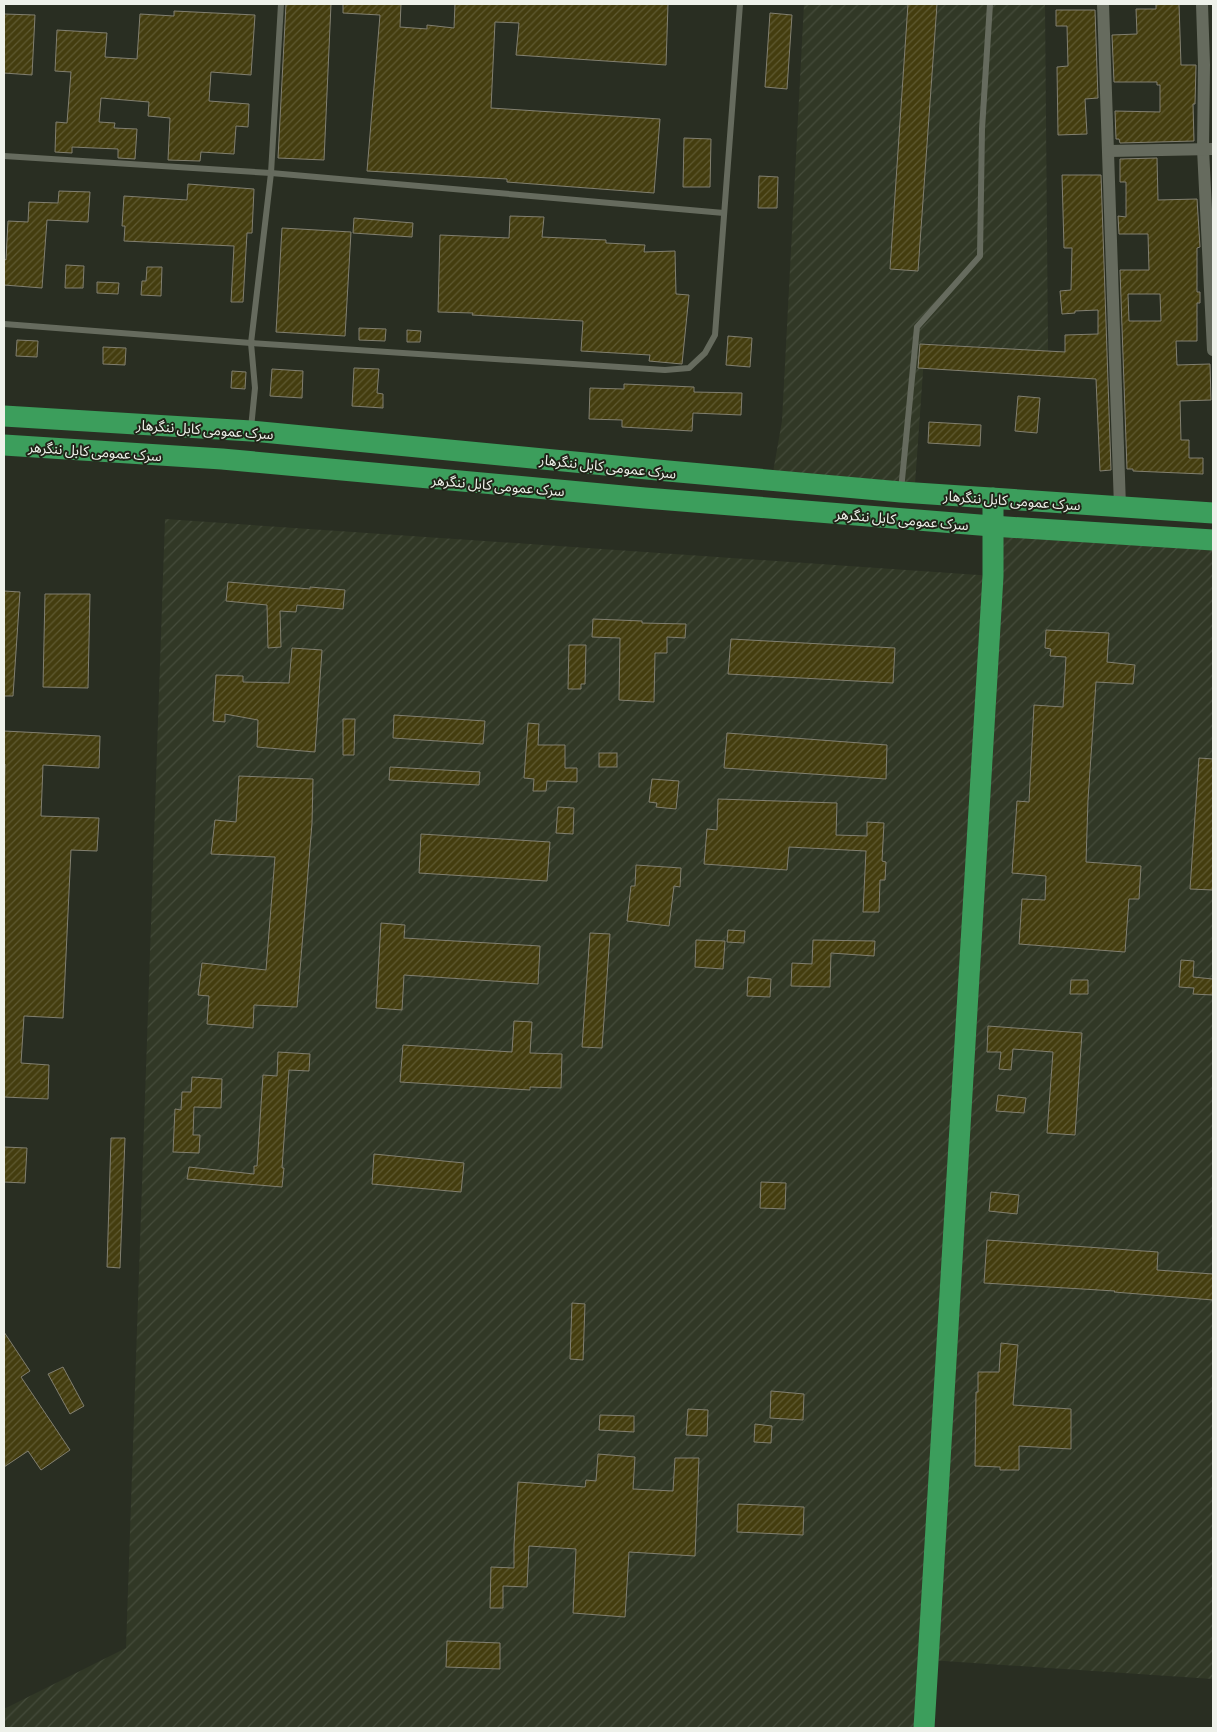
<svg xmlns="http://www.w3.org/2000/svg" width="1217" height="1732" viewBox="0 0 1217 1732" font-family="Commissioner,'Noto Sans Arabic',sans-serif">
<defs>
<pattern id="industrial-furrows" width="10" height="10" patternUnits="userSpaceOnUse" patternTransform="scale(1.25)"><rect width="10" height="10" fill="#313826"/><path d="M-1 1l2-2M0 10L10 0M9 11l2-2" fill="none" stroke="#454c3b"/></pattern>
<pattern id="building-hatch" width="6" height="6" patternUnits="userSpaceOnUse" patternTransform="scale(1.25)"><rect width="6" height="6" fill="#443d0f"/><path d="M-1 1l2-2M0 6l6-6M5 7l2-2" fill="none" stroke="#5f5a32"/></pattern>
</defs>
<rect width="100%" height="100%" fill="#292e22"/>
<!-- industrial -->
<g fill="url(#industrial-furrows)">
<path d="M804,4H1045L1048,352L925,343L915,484L772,478L782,421Z"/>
<path d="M165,519L993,576L992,526L1213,540V1679L929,1660L924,1728H4V1709L126,1648Z"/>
</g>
<!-- building -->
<g fill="url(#building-hatch)" stroke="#817f70" fill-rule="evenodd">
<path d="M286,4H331L324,160L278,158Z"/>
<path d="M343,4H401L400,27L427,29V25L454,28L455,4H668L666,65L516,55L519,23L495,22L491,108L660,119L654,193L507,182V179L367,171L380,15L343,13Z"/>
<path d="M908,4H937L918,271L890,269Z"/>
<path d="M1156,4H1179L1181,65H1196L1195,104H1193L1194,141L1120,143L1119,139H1116L1115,111L1160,112V85H1157V82H1114L1112,35L1137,34L1136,9H1156Z"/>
<path d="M1056,10H1095L1098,98L1085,99L1087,134L1058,135L1057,67L1068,66L1067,26H1056Z"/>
<path d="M174,11L255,15L251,75L211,72L209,101L249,104L248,127L236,126L234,154L201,152L200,161L168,160L170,118L148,116L149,102L101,98L99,122L115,123L114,128L137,129L135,159L118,158V149L72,147V153L55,152L56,122L67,123L71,72L55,71L57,30L107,33L105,57L137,59L140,14L174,16Z"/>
<path d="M770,13L792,15L787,89L765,87Z"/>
<path d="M4,14L35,15L32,75L4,73Z"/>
<path d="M684,138L711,139L710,187H683Z"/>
<path d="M1157,158L1158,200L1197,199L1200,247L1197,248V292H1200V303H1197V341H1176L1177,365L1210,364L1211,400L1180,401L1181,440H1189V458H1203V474L1133,471V469H1127L1120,270H1149L1148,234H1119L1118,216L1126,217V182H1120V159ZM1128,294H1160L1161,321H1129Z"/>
<path d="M1062,175H1101L1111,470L1100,471L1096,379L918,368L920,344L1065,352V335L1098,334V310L1075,311V313L1062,314L1060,291L1071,290L1072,248H1064Z"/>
<path d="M759,176L778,177L777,208H758Z"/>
<path d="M188,184L254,189L252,233H247L243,302H231L234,246L124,241L125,226H122L124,196L187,200Z"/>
<path d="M59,191L90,192L88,222L47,220L42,288L4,285V259L6,260L8,221L28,222L29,202L58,203Z"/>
<path d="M510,216L544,217L542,237L606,240V243L645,245L644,252L675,251L676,294L689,295L682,364L649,361L650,355L581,351L583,321L508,317L472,315L473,313L438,312L440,235L509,238Z"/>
<path d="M354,218L413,223L412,237L353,233Z"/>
<path d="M282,228L351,232L345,336L276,332Z"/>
<path d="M66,265L84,266L83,288H65Z"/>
<path d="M147,267H162L161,296L141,295L142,281H146Z"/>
<path d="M97,282L119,283L118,294L97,293Z"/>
<path d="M359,328L386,329L385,341L359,340Z"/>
<path d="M407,330L421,331L420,342H407Z"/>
<path d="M728,336L752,338L750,367L726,365Z"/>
<path d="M17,340L38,341L37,357L16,356Z"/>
<path d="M103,347L126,348L125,365L103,364Z"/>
<path d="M354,368L379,369L377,393L383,394V408L352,406Z"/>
<path d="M272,369L303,371L302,398L270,396Z"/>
<path d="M232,371L246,372L245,389L231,388Z"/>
<path d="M624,384L694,387V392L742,393L741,415L693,413L692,431L622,427V420L589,419L590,388L624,389Z"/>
<path d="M1018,396L1040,398L1037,433L1015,431Z"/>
<path d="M929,422L981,425L980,446L928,443Z"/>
<path d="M228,582L310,589V587L345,590L343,609L297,605L296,612L280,611L281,647L268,648L267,605L226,601Z"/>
<path d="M4,591L20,592L13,696H4Z"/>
<path d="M45,594H90L88,688L43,687Z"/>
<path d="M593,619L642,621V623L686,624L685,638L667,637V653H655L654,702L619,700L620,638L592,637Z"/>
<path d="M1046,630L1109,633L1107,662L1135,665L1133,684L1096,682L1088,800L1086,862L1141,866L1139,899H1129L1125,952L1019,944L1022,899L1045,900L1046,876L1012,873L1017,801L1029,802L1034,705L1063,707L1066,657L1050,656L1051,649L1045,648Z"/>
<path d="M731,639L895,648L893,683L728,674Z"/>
<path d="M569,645H586L585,684H581V689H568Z"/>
<path d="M292,648L322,650L315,752L257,747L258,720L225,714V722L213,721L216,675L243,676V682L289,683Z"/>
<path d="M394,715L485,721L483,744L393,738Z"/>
<path d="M343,719H355L354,755H343Z"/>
<path d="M528,723L539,724L538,745H565V768H577V782L547,781L546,791H533L534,779L524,778Z"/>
<path d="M4,731L100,736L99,768L43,765L41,816L99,818L97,851L71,850L63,1018L24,1016L21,1063L49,1065L48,1099L4,1097V801L5,764H4Z"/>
<path d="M727,733L887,745L886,779L724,768Z"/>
<rect x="599" y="753" width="18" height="14"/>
<path d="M1199,758L1213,759V890L1190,889Z"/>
<path d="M390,767L480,772L479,785L389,780Z"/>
<path d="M239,776L313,779L312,823L297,1007L254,1005L253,1028L207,1024L209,996L198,995L202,963L266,970L275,857L211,854L215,820L236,822Z"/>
<path d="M652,779L679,781L676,809L656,807L657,803L649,802Z"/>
<path d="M718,799L837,803L836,835L867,836V822L884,823L882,861L886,862L885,880H880L879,912H863L866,851L789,847L787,870L704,864L707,829L717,830Z"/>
<path d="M558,807L574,808L573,834L556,833Z"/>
<path d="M421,834L550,842L547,881L419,873Z"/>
<path d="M636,865L681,868L680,887L674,886L669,926L627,921L631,886H635Z"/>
<path d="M381,923L405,925L404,938L540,946L538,984L404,975L402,1010L376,1008Z"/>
<path d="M728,930L745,931L744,943L727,942Z"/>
<path d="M590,933L610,934L602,1048L582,1047Z"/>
<path d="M696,940L725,941L723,969L695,967Z"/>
<path d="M813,940L875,941L874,956L831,953L830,987L791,986L792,963L812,964Z"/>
<path d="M1181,960L1194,961L1193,977L1213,979V995L1193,994L1194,988L1179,987Z"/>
<path d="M748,977L771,979L770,997L747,996Z"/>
<path d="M1071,980H1088V994H1070Z"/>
<path d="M514,1021L532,1022L530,1053L562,1054L561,1088L530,1087V1090L400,1082L403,1045L512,1052Z"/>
<path d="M988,1026L1082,1033L1075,1135L1047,1133L1053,1052L1013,1049L1011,1070L999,1069L1001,1052H987Z"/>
<path d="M278,1052L310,1054L309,1071L289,1070L282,1168H284L282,1187L187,1179L189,1167L254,1174V1166H257L263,1075L277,1076Z"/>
<path d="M192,1077L222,1079L221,1108L194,1107L193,1135H200L199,1153L173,1152L175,1109L181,1110L182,1092H191Z"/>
<path d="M998,1095L1026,1098L1024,1113L996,1111Z"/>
<path d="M111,1138H125L120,1268L107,1267Z"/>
<path d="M4,1147L27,1148L25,1183L4,1182Z"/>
<path d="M374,1154L464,1163L461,1192L372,1184Z"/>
<path d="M761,1182L786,1183L785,1209L760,1208Z"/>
<path d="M991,1192L1019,1195L1017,1214L989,1211Z"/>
<path d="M987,1240L1158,1252L1157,1270L1213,1274V1300L1114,1292L1115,1291L984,1283Z"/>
<path d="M572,1303L585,1304L583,1360L570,1359Z"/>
<path d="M4,1332L30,1371L21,1377L70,1450L41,1470L28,1451L4,1467Z"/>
<path d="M1001,1343L1018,1345L1013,1405L1071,1409V1449L1019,1446V1470H1000V1467L975,1466L976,1392H978V1372H999Z"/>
<path d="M63,1367L84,1406L70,1414L48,1374Z"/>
<path d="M771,1391L804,1394L803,1420L770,1418Z"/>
<path d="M688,1409L708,1410L707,1436L686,1435Z"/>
<path d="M600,1415L634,1416V1432L599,1430Z"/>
<path d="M755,1424L772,1426L771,1443L754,1442Z"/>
<path d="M598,1454L635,1457L633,1489L673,1491L675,1458H699L695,1556L629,1552L625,1617L573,1613L576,1549L529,1546L527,1587L503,1586V1608H490L491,1567L514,1568V1545L518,1482L585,1487L586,1480L596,1481Z"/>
<path d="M738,1504L804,1507L803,1535L737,1532Z"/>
<path d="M447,1641L500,1643V1669L446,1667Z"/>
</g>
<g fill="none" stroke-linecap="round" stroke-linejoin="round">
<!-- service -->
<g stroke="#666b5e" stroke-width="6">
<path d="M4,156L271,173L724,213"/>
<path d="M4,324L251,343L665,370L689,368L705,353L715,335L740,4"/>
<path d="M251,428L255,388L251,343L271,173L281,4"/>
<path d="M901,490L917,327L980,256L982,129L990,4"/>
</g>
<!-- minor -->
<g stroke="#666b5e" stroke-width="12">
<path d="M1103,4L1120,507"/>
<path d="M1202,4L1204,65L1203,149L1213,350"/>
<path d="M1109,151L1213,149"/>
</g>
<!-- trunk -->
<g stroke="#3c9e5c" stroke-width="21">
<path d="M4,416L251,431L668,471L901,492L1213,513"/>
<path d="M4,445L222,459L645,498L992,526L1213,540"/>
<path d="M924,1728L993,576V498"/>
</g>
</g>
<g text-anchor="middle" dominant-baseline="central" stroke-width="4" stroke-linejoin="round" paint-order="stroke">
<!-- street labels -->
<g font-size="14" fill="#eef1ea" stroke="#202418">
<text transform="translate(205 429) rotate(4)">سرک عمومی کابل ننگرهار</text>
<text transform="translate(95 451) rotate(4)">سرک عمومی کابل ننگرهر</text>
<text transform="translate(608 466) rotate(6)">سرک عمومی کابل ننگرهار</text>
<text transform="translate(498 485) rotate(5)">سرک عمومی کابل ننگرهر</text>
<text transform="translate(1012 500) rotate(4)">سرک عمومی کابل ننگرهار</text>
<text transform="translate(902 519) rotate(5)">سرک عمومی کابل ننگرهر</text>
</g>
</g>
<!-- border -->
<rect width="1217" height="1732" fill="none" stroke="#eef1ea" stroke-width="10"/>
</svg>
